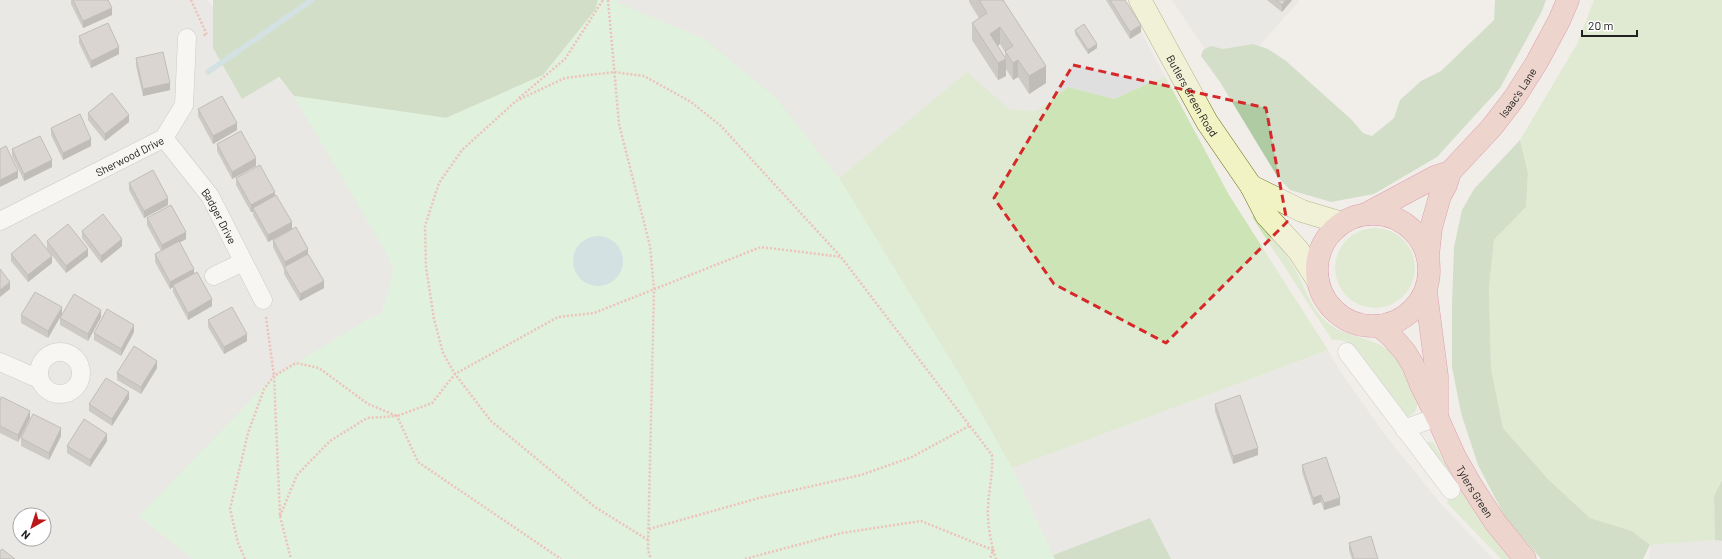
<svg xmlns="http://www.w3.org/2000/svg" width="1722" height="559" viewBox="0 0 1722 559" font-family="Barlow,sans-serif">
<rect width="100%" height="100%" fill="#f1eee9"/>
<!-- residential -->
<g fill="#dfdfdf" fill-rule="evenodd">
<path d="M0,0H207L294,96L387,254L394,270L382,313L362,323L139,516L193,559H0ZM20,515H44V539H20Z"/>
<path d="M619,0H1123L1165,76L1114,99L1068,87L1036,111L1009,109L966,73L839,178L775,97L704,39L618,3Z"/>
<path d="M1172,0H1300L1227,82Z"/>
<path d="M1328,350L1340,371L1383,432L1441,504L1493,559H1055L1012,468Z"/>
<path d="M1715,540L1722,541V559H1649L1650,545Z"/>
</g>
<!-- grass -->
<g fill="#cde4b6">
<path d="M598,0H619L618,3L704,39L775,97L839,178L967,72L1009,109L1036,111L1068,87L1114,99L1165,76L1229,195L1328,350L1012,468L997,443L417,269L387,254L294,96L446,118L596,9Z"/>
<path d="M1594,0H1722V480L1714,496L1715,540L1650,545L1632,531L1590,518L1548,479L1503,428L1491,368L1489,288L1494,240L1526,207L1528,173L1520,140L1577,44Z"/>
<path d="M1254,216C1268,232 1284,248 1294,267C1302,281 1308,300 1318,313C1339,339 1363,333 1387,349C1404,360 1409,381 1416,398C1419,408 1416,413 1407,417L1396,411L1347,342L1340,340H1332L1252,217Z"/>
<circle cx="1375" cy="268" r="40"/>
<path d="M1427,442H1433L1435,445C1457,486 1481,523 1510,559H1501L1447,503L1450,496L1425,445Z"/>
</g>
<!-- forest -->
<g fill="#afcba3">
<path d="M213,0H598L596,9L543,75L446,118L294,96L279,77L242,99L213,48Z"/>
<path d="M1495,0H1546L1542,11L1500,88L1437,157L1374,194L1331,202L1290,190L1277,176L1220,82L1201,56L1203,50L1211,46L1223,49L1253,44L1268,49L1286,61L1352,120L1363,133L1372,136L1394,118L1400,100L1421,81L1441,71L1494,20Z"/>
<path d="M1520,140L1528,173L1526,207L1494,240L1489,288L1491,368L1503,428L1548,479L1590,518L1632,531L1650,545L1643,559H1541L1505,517L1478,465L1461,413L1452,367V305L1454,247L1462,210L1474,189Z"/>
<path d="M1722,480V541L1715,540L1714,496Z"/>
<path d="M1150,518L1171,559H1043Z"/>
</g>
<!-- park -->
<path fill="#ccf4cf" d="M598,0H619L618,3L704,39L775,97L839,178L961,377L1012,468L1055,559H193L139,516L274,376L362,323L382,313L394,270L387,254L294,96L446,118L543,75L596,9Z"/>
<!-- water -->
<circle fill="#afd0d9" cx="598" cy="261" r="25"/>
<g fill="none" stroke-linecap="round" stroke-linejoin="round">
<!-- stream -->
<path stroke="#afd0d9" stroke-width="5.5" d="M208,72L312,0"/>
<!-- minor casing -->
<g stroke="#a2a2a2" stroke-width="19">
<g id="minor">
<path id="s1" d="M164,138L210,196L263,300"/>
<path id="s2" d="M0,221L164,138L184,105L187,38"/>
<path d="M214,276L243,262"/>
<circle cx="60" cy="373" r="21"/>
<path d="M1347,352L1451,490"/>
<path d="M0,362L39,379"/>
<path d="M1404,429L1437,417"/>
</g>
</g>
<!-- secondary casing -->
<g stroke="#666f12" stroke-width="23">
<g id="secondary">
<path id="s3" d="M1140,0L1207,122L1251,186L1266,215L1298,250L1318,281"/>
<path d="M1251,186L1302,211L1342,223"/>
</g>
</g>
<!-- trunk casing -->
<g stroke="#c93c6e" stroke-width="23">
<g id="trunk">
<circle cx="1373" cy="270" r="56"/>
<path d="M1366,214L1435,177L1450,172"/>
<path id="s4" d="M1428,256L1431,228L1440,196L1446,185L1450,172L1492,127L1515,97L1537,62L1559,21L1568,0"/>
<path d="M1426,292L1437,376V414"/>
<path id="s5" d="M1379,326L1392,337L1405,352L1413,365L1421,385L1437,417L1455,457L1471,485L1495,522L1525,559"/>
</g>
</g>
<!-- path -->
<g stroke="#eb8980" stroke-width="2.5" stroke-dasharray="2 2" stroke-linecap="butt">
<path d="M191,0L207,35H203"/>
<path d="M608,0L619,124L650,246L654,289L648,550L651,559"/>
<path d="M519,98L565,59L603,0"/>
<path d="M266,317L274,376L280,516L291,559"/>
<path d="M280,516L297,475L330,441L367,418L397,416L418,462L561,559"/>
<path d="M649,529L759,498L861,475L912,457L969,426"/>
<path d="M648,540L595,507L491,421L455,374L443,353L434,319L426,267L425,226L439,183L462,150L516,101L565,78L614,72L644,76L691,102L721,126L841,257L992,455C993,475 989,488 988,507C987,521 991,546 996,559"/>
<path d="M245,559L238,543L230,509L248,433L264,389L274,376L296,363L319,368L368,404L397,416L432,403L455,374L558,317L594,313L761,247L841,257"/>
<path d="M745,559L842,533L921,521L993,550L990,559"/>
</g>
<!-- minor -->
<use href="#minor" stroke="#fff" stroke-width="18"/>
<!-- secondary -->
<use href="#secondary" stroke="#f2f3c4" stroke-width="22"/>
<!-- trunk -->
<use href="#trunk" stroke="#e8b6aa" stroke-width="22"/>
</g>
<!-- wall -->
<g fill="#a39d99" fill-rule="evenodd">
<path d="M71,0H108L112,15L83,28L71,4Z"/>
<path d="M969,0H1003L1046,83L1029,94L1018,77L1013,80L1006,69V76L998,80L972,40V23L979,18L969,2ZM1000,44L1005,52V58L998,46Z"/>
<path d="M1106,0H1125L1141,32L1130,39Z"/>
<path d="M1267,0H1292L1282,12Z"/>
<path d="M1075,30L1097,48L1088,54L1075,34Z"/>
<path d="M79,36L119,54L91,68L79,43Z"/>
<path d="M136,58L170,90L143,96L136,66Z"/>
<path d="M198,109L237,130L213,144L198,116Z"/>
<path d="M88,113L129,122L105,141L88,120Z"/>
<path d="M51,128L91,146L63,160L51,135Z"/>
<path d="M217,144L256,166L232,179L217,151Z"/>
<path d="M12,149L52,167L24,181L12,156Z"/>
<path d="M236,178L275,195L292,229L268,242L253,215V212H251L236,185Z"/>
<path d="M129,183L168,205L144,218L129,190Z"/>
<path d="M147,218L186,239L179,243L194,274L212,306L188,320L173,292V287L170,289L155,262V254L161,251L147,225Z"/>
<path d="M82,231L122,246L101,263L82,238Z"/>
<path d="M273,240L308,254L324,288L300,301L284,274V269L273,247Z"/>
<path d="M47,241L88,256L66,273L47,249Z"/>
<path d="M11,254L52,263L28,282L11,261Z"/>
<path d="M62,314L48,338L21,323V315Z"/>
<path d="M101,317L88,341L60,325V318Z"/>
<path d="M208,320L247,341L224,354L208,327Z"/>
<path d="M134,332L121,356L94,340V333Z"/>
<path d="M157,368L141,394L117,380V373Z"/>
<path d="M0,395L1,399L30,418L18,442L0,433Z"/>
<path d="M129,399L112,426L89,411V404Z"/>
<path d="M1215,404L1258,455L1233,464L1215,411Z"/>
<path d="M61,436L49,460L21,446V438Z"/>
<path d="M107,441L90,467L67,453V446Z"/>
<path d="M1302,465L1340,505L1324,510L1321,502L1313,505L1302,472Z"/>
<path d="M1349,543L1378,559H1352L1349,550Z"/>
</g>
<!-- shaded-wall -->
<g fill="#85807d">
<path d="M1286,0H1292L1282,12V5Z"/>
<path d="M112,8V15L83,28V21Z"/>
<path d="M1141,25V32L1130,39V32Z"/>
<path d="M1000,27V44L990,51V34Z"/>
<path d="M1097,44V48L1088,54V50Z"/>
<path d="M119,47V54L91,68V61Z"/>
<path d="M1006,59V76L998,80V63Z"/>
<path d="M1018,60V77L1013,80V63Z"/>
<path d="M1046,66V83L1029,94V76Z"/>
<path d="M170,83V90L143,96V89Z"/>
<path d="M129,115V122L105,141V134Z"/>
<path d="M237,123V130L213,144V136Z"/>
<path d="M91,139V146L63,160V153Z"/>
<path d="M256,158V166L232,179V172Z"/>
<path d="M52,160V167L24,181V174Z"/>
<path d="M18,171V178L0,187V180Z"/>
<path d="M275,192V199L253,208V212H251V205Z"/>
<path d="M168,198V205L144,218V211Z"/>
<path d="M292,222V229L268,242V235Z"/>
<path d="M186,232V239L162,252V245Z"/>
<path d="M122,239V246L101,263V256Z"/>
<path d="M88,249V256L66,273V266Z"/>
<path d="M308,249V256L285,267V262Z"/>
<path d="M52,256V263L28,282V275Z"/>
<path d="M194,269V276L173,285V287L170,289V282Z"/>
<path d="M324,281V288L300,301V294Z"/>
<path d="M10,282V289L0,297V290Z"/>
<path d="M212,299V306L188,320V313Z"/>
<path d="M62,307V314L48,338V331Z"/>
<path d="M101,310V317L88,341V334Z"/>
<path d="M134,325V332L121,356V349Z"/>
<path d="M247,334V341L224,354V347Z"/>
<path d="M157,361V368L141,394V387Z"/>
<path d="M129,392V399L112,426V419Z"/>
<path d="M30,411V418L18,442V435Z"/>
<path d="M61,428V436L49,460V453Z"/>
<path d="M107,434V441L90,467V460Z"/>
<path d="M1258,448V455L1233,464V456Z"/>
<path d="M1321,495V502L1313,505V498Z"/>
<path d="M1340,498V505L1324,510V503Z"/>
</g>
<!-- building -->
<g fill="#beb7b2" stroke="#85807d">
<path d="M73,0H108L112,8L83,21Z"/>
<path d="M979,0H1003L1046,66L1029,76L1018,60L1013,63L1005,51L1013,46L1000,27L990,34L1006,59L998,63L972,23L987,13Z"/>
<path d="M1110,0H1125L1141,25L1130,32Z"/>
<path d="M1276,0H1286L1282,5Z"/>
<path d="M108,23L119,47L91,61L79,36Z"/>
<path d="M1084,24L1097,44L1088,50L1075,30Z"/>
<path d="M163,52L170,83L143,89L136,58Z"/>
<path d="M112,93L129,115L105,134L88,113Z"/>
<path d="M222,96L237,123L213,136L198,109Z"/>
<path d="M80,114L91,139L63,153L51,128Z"/>
<path d="M241,131L256,158L232,172L217,144Z"/>
<path d="M40,136L52,160L24,174L12,149Z"/>
<path d="M6,146L18,171L0,180V149Z"/>
<path d="M260,165L275,192L251,205L236,178Z"/>
<path d="M153,170L168,198L144,211L129,183Z"/>
<path d="M276,195L292,222L268,235L253,208Z"/>
<path d="M171,205L186,232L162,245L147,218Z"/>
<path d="M103,214L122,239L101,256L82,231Z"/>
<path d="M68,224L88,249L66,266L47,241Z"/>
<path d="M296,227L308,249L285,262L273,240Z"/>
<path d="M35,234L52,256L28,275L11,254Z"/>
<path d="M179,241L194,269L170,282L155,254Z"/>
<path d="M308,254L324,281L300,294L284,267Z"/>
<path d="M0,269L10,282L0,290Z"/>
<path d="M197,272L212,299L188,313L173,285Z"/>
<path d="M35,292L62,307L48,331L21,315Z"/>
<path d="M74,294L101,310L88,334L60,318Z"/>
<path d="M232,307L247,334L224,347L208,320Z"/>
<path d="M107,309L134,325L121,349L94,333Z"/>
<path d="M134,346L157,361L141,387L117,373Z"/>
<path d="M106,378L129,392L112,419L89,404Z"/>
<path d="M1240,395L1258,448L1233,456L1215,404Z"/>
<path d="M2,397L30,411L18,435L0,426V400Z"/>
<path d="M33,414L61,428L49,453L21,438Z"/>
<path d="M84,419L107,434L90,460L67,446Z"/>
<path d="M1326,457L1340,498L1324,503L1321,495L1313,498L1302,465Z"/>
<path d="M1371,536L1378,559H1354L1349,543Z"/>
<path d="M2,549L15,559H0V551Z"/>
</g>
<!-- marked area -->
<path d="M0 0H1722V559H0ZM1073,65L1266,108L1287,222L1166,343L1054,284L994,198Z" fill="#f1eee9" fill-opacity=".55" fill-rule="evenodd"/>
<path fill="none" stroke="#d62828" stroke-width="3" stroke-dasharray="8 5" stroke-linejoin="round" d="M1073,65L1266,108L1287,222L1166,343L1054,284L994,198Z"/>
<g text-anchor="middle" dominant-baseline="central" stroke-width="3" stroke-linejoin="round" paint-order="stroke">
<!-- street labels -->
<g font-size="11" fill="#212121" stroke="#fff">
<text stroke="none"><textPath href="#s4" startOffset="192">Isaac's Lane</textPath></text>
<text stroke="none"><textPath href="#s3" startOffset="109">Butlers Green Road</textPath></text>
<text stroke="none"><textPath href="#s2" startOffset="145">Sherwood Drive</textPath></text>
<text stroke="none"><textPath href="#s1" startOffset="96">Badger Drive</textPath></text>
<text stroke="none"><textPath href="#s5" startOffset="193">Tylers Green</textPath></text>
</g>
</g>
<!-- north arrow -->
<g transform="translate(32 527) rotate(219)"><circle r="19" fill="#ffffff" stroke="#a6a6a6"/>
<path d="M0-3L7 15L0 10L-7 15Z" fill="#bc1719"/>
<text y="-6" font-size="11" font-weight="bold" text-anchor="middle" fill="#212121">N</text>
</g>
<!-- scale -->
<path d="M1582 30v6h55v-6" fill="none" stroke="#212121" stroke-width="2"/>
<text x="1588" y="30" font-size="12" fill="#212121" stroke="#ffffff" stroke-width="3" paint-order="stroke">20 m</text>
</svg>
